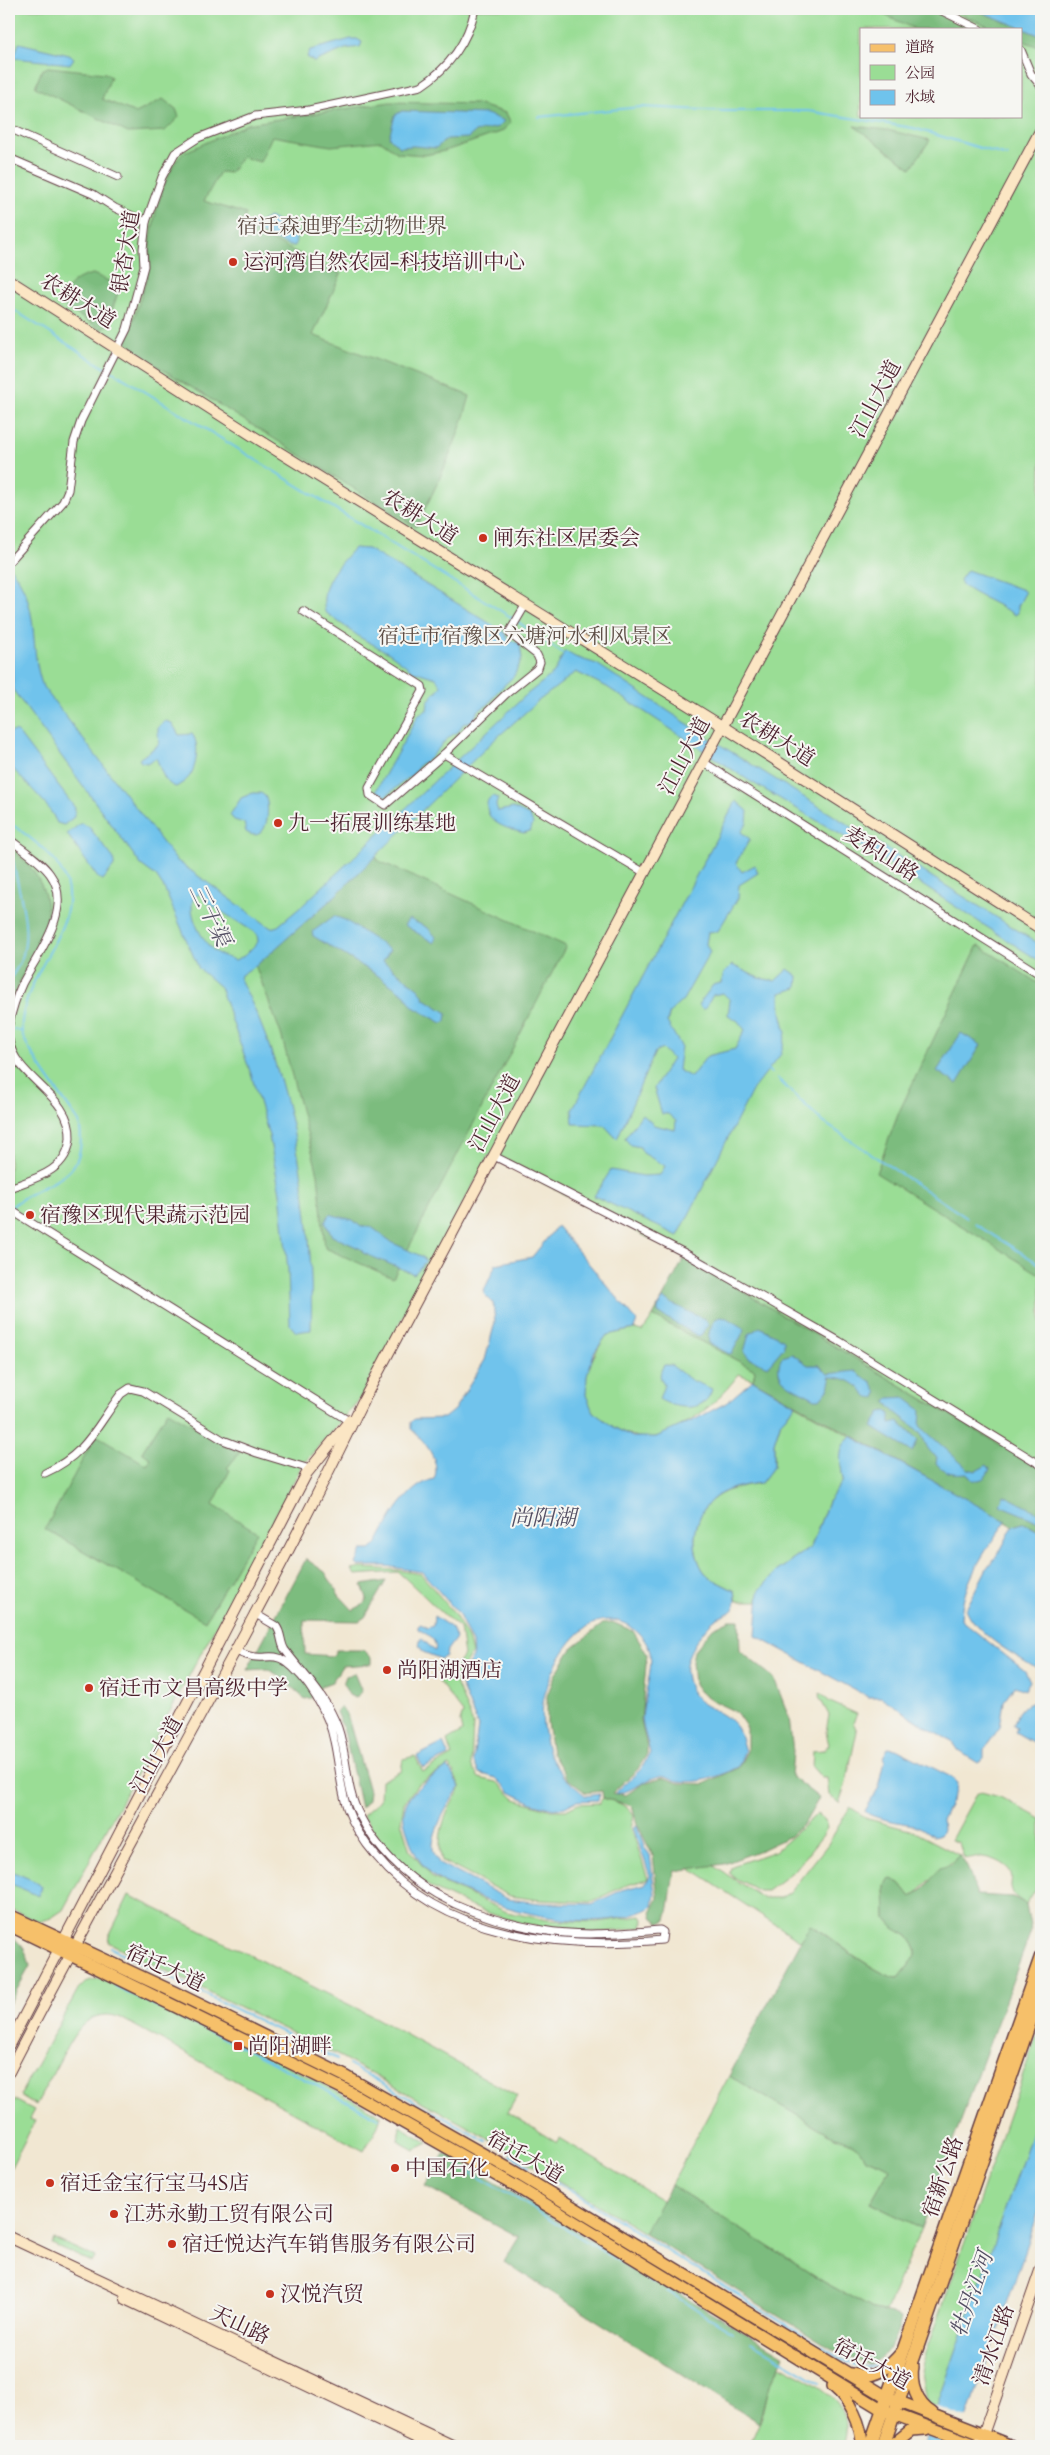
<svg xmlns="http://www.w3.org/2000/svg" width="1050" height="2455" viewBox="0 0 1050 2455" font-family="Cardo,'Noto Serif SC',serif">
<rect width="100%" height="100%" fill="#f6f6f2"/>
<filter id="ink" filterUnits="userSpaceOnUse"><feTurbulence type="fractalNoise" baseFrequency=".02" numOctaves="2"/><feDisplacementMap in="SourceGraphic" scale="10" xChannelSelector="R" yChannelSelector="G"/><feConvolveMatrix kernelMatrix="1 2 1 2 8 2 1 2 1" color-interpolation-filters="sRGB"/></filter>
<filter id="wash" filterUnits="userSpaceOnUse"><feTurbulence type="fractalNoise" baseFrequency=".0096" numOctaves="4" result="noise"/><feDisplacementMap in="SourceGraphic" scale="20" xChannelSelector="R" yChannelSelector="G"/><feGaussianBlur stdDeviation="1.12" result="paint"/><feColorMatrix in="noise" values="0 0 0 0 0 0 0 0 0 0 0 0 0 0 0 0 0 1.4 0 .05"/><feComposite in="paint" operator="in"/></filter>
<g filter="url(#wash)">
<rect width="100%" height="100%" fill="#f1e7d2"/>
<!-- green -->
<g fill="#9add95" stroke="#727e60" fill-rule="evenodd">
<path d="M9,9H1041V1469L685,1257L489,1155L359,1400L303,1464L63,1910L51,1918L39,1922L9,1908ZM861,29H1021V116H861Z"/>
<path d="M653,1316L756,1370L753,1380L739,1374C720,1399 701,1416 673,1430C667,1432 661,1436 655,1437C640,1440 625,1434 612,1426C606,1422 598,1418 593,1412C573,1391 593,1354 607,1335L634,1329L643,1331Z"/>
<path d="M796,1405L851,1436C837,1447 841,1465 843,1481L828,1502L811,1547L776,1572L759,1591L758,1601H737L735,1591C726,1586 708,1579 703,1570C697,1561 694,1547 695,1536C700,1497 725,1488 761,1483L774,1466V1443L781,1421Z"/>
<path d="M361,1568L397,1570L421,1574L453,1612L468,1638L472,1653L455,1680L473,1724L471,1766L479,1778L497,1782L515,1799L551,1810H566L578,1804L599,1803L603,1798C616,1802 627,1804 634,1816L631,1827L648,1879L624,1886L591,1902L540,1900L510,1896L442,1861C435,1834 447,1809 461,1788L450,1766L418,1784L404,1803L401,1821L410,1851L433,1878L507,1912L547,1920L598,1922L641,1916L644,1921L642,1927C577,1941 509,1925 450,1897C432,1888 409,1877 396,1862C384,1848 374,1830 363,1815L380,1800L381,1781L401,1771L403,1759L415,1756L423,1772L452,1756L447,1741L462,1732L460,1722L463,1713L439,1682L445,1676L446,1669L455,1667L464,1655L460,1628C437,1610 420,1591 398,1572L356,1575L352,1570Z"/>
<path d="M820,1693L830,1702L857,1714L853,1722L857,1731L846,1783L839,1803L829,1795L827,1778H822L812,1767L813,1751L823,1750L829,1745L826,1732L829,1715L819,1697Z"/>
<path d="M981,1792L1000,1797L1041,1819V1881L1026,1904C997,1888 1022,1879 1005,1866C1000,1862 991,1858 983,1857C976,1856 972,1861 964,1858L959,1843L951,1840L976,1794Z"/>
<path d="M850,1807L868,1819L913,1831L959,1855C950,1865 940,1870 931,1878C924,1885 919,1891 911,1897L900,1883L889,1878L885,1885L886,1919L894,1928L908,1936L916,1948V1956L899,1978C882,1979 828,1936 811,1924L801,1941L689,1868L712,1865L763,1898H781L790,1892L828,1844Z"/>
<path d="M817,1814L825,1820L827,1828L823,1835L795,1870L767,1891H759L750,1886L733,1877L729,1872L732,1866L775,1851Z"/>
<path d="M129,1895L376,2018L517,2096L508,2112L557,2143L560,2138L663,2201L644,2233L490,2139L341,2057L108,1942L109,1936Z"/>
<path d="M101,1978L109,1980L281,2062L381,2115L378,2126L364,2151L119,2017C86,2007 73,2036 60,2060C52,2075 44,2090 36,2105L20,2095L77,1991L87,1981Z"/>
<path d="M1041,2023V2107L937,2407L926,2403L921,2371L923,2362Z"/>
<path d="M729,2076L835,2137C850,2141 859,2145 866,2159L890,2168L870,2203L921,2228L886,2311L873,2309L824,2282L671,2185Z"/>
<path d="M13,2099L34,2110L29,2119L35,2121L9,2171V2107Z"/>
<path d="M400,2126L428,2143L414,2150L398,2141Z"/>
<path d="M54,2239L95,2257L91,2262L52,2244Z"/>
<path d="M780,2365C812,2382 859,2400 843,2446H749L761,2419L767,2391Z"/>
</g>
<!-- forest -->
<g fill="#7bbc7e" stroke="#626e54">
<path d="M871,9H931L969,29H915Z"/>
<path d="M949,9H974L1041,36V48L1021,40V29H995Z"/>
<path d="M48,67L105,73L111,77L102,99L136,113L163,99L176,109L179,117L165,131L128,133L35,87L42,70Z"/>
<path d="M390,102L476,104L506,113L511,123L501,132L445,151L425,155L398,153L381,141L331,146L272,136L260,162L242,157L230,173L220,172L204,201L246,214L242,226L341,274L313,335L470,396C458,442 437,485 416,527L125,346L147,278L151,238L156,211L164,185L174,164L183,153L247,124Z"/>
<path d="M854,126L887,130L930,140L911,168Z"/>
<path d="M93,274L120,286L107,326L101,329L66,308C59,289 76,277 93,274Z"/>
<path d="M9,847C39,870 56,900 42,938C33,961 17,981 9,1005Z"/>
<path d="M375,854L377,860L566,946L393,1278L325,1248L318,1174L281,1034L255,965L335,896Z"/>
<path d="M978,945L1041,985V1028L1038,1034L1041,1038V1275L876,1173L899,1112Z"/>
<path d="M685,1257L1041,1469V1532L1024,1523L1013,1526L753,1380L755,1370L653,1316Z"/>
<path d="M168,1411L240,1452L227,1468L230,1470L213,1505L257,1532L205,1621L45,1529L96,1435L147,1465L151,1459L142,1452Z"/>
<path d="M306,1559L325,1572L339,1595L353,1610L364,1604L367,1598L362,1585L386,1581L365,1617L359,1621L304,1620L305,1654L333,1656L336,1650H364L371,1657V1664L342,1666L332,1682L321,1686L316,1697L305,1699L278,1675L267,1669L247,1670Z"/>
<path d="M730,1620H739L740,1651L774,1678L789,1717L793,1752L791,1776L819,1798L806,1821L790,1836L763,1849L724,1864L675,1871C670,1888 671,1904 666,1920L660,1923L653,1918L651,1913L658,1898L653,1856L637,1824L632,1806L603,1798L602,1791L586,1793L568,1779L552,1753L547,1722V1696L555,1675L573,1647L604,1623L612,1622L633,1631L647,1654L641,1721L647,1746V1754L638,1769L612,1793L626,1795L644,1783L663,1777L678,1783L704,1784L738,1768L747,1751V1728L736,1712L715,1702L700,1692L694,1684L692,1661L694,1651L713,1628Z"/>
<path d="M354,1673L362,1692L355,1698L349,1695L343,1684L346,1676Z"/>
<path d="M340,1707L347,1714L369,1791L368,1800L361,1808L344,1731L336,1712Z"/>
<path d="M959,1855C972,1871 969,1877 977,1895L1013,1897L1026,1904L1031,1931L921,2228L870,2203L890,2168L866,2159C859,2145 850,2141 835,2137L729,2076L810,1924C827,1936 882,1979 899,1978L916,1956V1948L908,1936L894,1928L886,1919L885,1885L889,1878L900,1883L911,1897L925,1887L940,1868L950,1865Z"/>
<path d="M9,1936C22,1942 27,1952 30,1966L9,2004Z"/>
<path d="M444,2154H448L784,2356L767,2391L759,2423L504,2262L519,2237L425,2186Z"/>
<path d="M671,2185L824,2282L873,2309L893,2313L901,2317C898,2335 888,2359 869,2364L841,2355L644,2233Z"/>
</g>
<!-- water -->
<g fill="#6fc3ec" stroke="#5c718c" fill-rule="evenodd">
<path d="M974,9H1041V36Z"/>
<path d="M351,39H357L362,42L360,47L345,49L314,62L307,57L310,50Z"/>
<path d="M19,43L69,55L74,58L70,64L14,58Z"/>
<path d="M402,111L487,114L504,121L498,127L475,132L468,138L447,139L436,148L413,146L399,147L389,137L395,115Z"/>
<path d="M269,217L297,232L295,246H289L246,226L250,223L260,222Z"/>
<path d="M354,548L368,549L504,632L508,639L520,644L522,659L514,676L497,692L489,704L478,711L473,720L463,724L458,732C443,737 434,760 420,764L414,773L386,796L376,791L419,714L427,710L428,701L441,686L436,678L413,671L389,653L361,638L325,612C319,584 337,567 354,548Z"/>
<path d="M9,566C43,606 27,644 43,687L176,860L271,928L278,926L303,905L526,695L554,673L565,651L575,657L597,664L706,736L1041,945V962L879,857L748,780L607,687L576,672L537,702L492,742L335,896L259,963L241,975L240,979C294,1082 315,1215 311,1330L296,1332L290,1325L288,1270L280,1193L269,1136L251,1074L220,987L199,969L164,888L156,876L141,865L13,690ZM199,894L203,896L205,901L257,934L258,942L244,956L235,960C229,958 222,956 217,953C203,944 186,912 194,897Z"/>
<path d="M967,570L1023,590L1025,593L1018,606V613L1015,615C998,604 979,597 962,585L960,580Z"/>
<path d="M166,721L172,723L179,735L192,734C200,743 197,767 189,777C186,781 181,784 176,787C163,784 161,768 156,758L147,763L141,762L139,759L158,745C161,735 152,727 166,721Z"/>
<path d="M15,731L19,734L75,808L74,817L64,825L57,823C47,800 25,784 9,764V733Z"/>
<path d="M253,793H261L266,797C270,810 268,845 246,832L244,823L234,820L230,815L241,798Z"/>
<path d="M492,796L498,798L496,805L498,811L513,808L530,816L533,824L530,831L524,833C509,829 487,824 487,806C487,801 488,799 492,796Z"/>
<path d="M736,801L748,811L747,823L741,832L750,839L736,863L742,872L755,865L758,873L739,885L738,898L718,931L708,932L706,944L710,952L683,1000L670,1012L667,1022L681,1046L678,1070L691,1077L707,1056L735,1049L745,1030L738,1021L728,1015L730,1000L723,993L713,995L705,1009H702L698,1005L713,985L721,983L724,973L732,965L759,978L775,981L788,969L798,976L797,988L780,993L781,1012L786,1033L781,1054L753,1089L678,1236L594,1196L611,1170L643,1176L660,1175L665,1166L643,1153L640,1147L630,1145L625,1138L642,1114L654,1125L675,1130L676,1121L668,1114H662L654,1088L672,1059L663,1049L655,1052L617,1139L604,1125L573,1124L572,1110Z"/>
<path d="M81,823L89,827L114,859V866L103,880L98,878L67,834Z"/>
<path d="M334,916L345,920L390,950L383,961L419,989L425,999L447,1013L446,1021L442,1023L413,1007L405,995L377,975L313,936L312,932Z"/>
<path d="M409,919L428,928L436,937L434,943L404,925Z"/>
<path d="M961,1033L981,1045L957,1084L937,1071Z"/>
<path d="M329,1214L353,1220L361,1227L370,1226L393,1243L423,1257L426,1261L414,1274L363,1253L361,1249L332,1236L325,1222Z"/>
<path d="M557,1226L637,1321L634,1329L607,1335L594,1353L587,1376L586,1395L593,1412L615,1428L633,1437H656L694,1420L726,1403L753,1380L796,1405L781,1421L774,1443V1466L761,1483C725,1487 700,1497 695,1536C694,1547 697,1561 703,1570C708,1579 726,1586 735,1591C740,1617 724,1611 711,1623C700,1634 683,1657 686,1673C691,1712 717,1703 736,1726C741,1732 742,1743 745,1751L738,1767C719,1777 700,1784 678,1781C672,1780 666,1774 660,1776C642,1780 632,1793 614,1794L641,1769L650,1753C648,1742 643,1730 642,1720C642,1701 654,1669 650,1652C647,1641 638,1631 629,1626C585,1599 548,1668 543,1704C541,1718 544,1740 549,1753C556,1771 571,1784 586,1796L600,1794L598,1800L576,1801L565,1807L553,1809L532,1803L510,1792L496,1778L479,1773L473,1761L478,1726L459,1680L473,1657L472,1643L458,1613L422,1572L386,1566H358L356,1564L362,1550H370L376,1545C389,1521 406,1486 434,1479C442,1462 424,1440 411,1429V1422L414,1419L444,1418L454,1410L485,1360L495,1322L493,1303L483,1293L496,1264L532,1257Z"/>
<path d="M663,1299L707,1321L709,1325L700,1336L696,1335L658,1313V1307Z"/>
<path d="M721,1317L727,1318L745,1329L732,1353L729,1354L709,1343C707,1333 711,1327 715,1319Z"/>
<path d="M760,1327L784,1340V1347L768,1366L749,1358L744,1352L749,1334Z"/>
<path d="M792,1354L808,1365H819L828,1374L855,1371L872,1383L877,1393L875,1398L868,1397C856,1383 847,1377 829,1377L831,1380L829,1388L820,1399H815C797,1388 769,1382 782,1357Z"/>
<path d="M664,1365H671L691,1380L712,1389C706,1413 677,1410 659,1399L664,1385C659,1377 659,1373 664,1365Z"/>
<path d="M904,1397L921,1410L920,1426L968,1469L976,1471L987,1465L990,1469C986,1478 982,1481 972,1480L967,1473C955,1474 944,1474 936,1463L937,1457C924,1449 927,1441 919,1432C909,1420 894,1415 886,1401L889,1398Z"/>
<path d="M887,1411L890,1414V1424L899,1422L918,1440L912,1452L872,1427L881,1412Z"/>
<path d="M851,1436L1006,1521C985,1551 962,1582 961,1620L1025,1671L1030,1681L1025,1690L1015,1686L1004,1701L1000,1727L984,1750V1759L978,1763L959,1751L952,1741L934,1732L881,1697H868L756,1636L759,1591L776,1572L811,1547L828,1502L843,1481C841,1464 836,1448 851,1436Z"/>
<path d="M1004,1495L1041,1514V1524C1027,1515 1014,1512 1000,1505Z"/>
<path d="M1023,1523L1041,1532L1040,1671C1016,1655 978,1637 966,1609L988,1566L998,1555L1013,1526Z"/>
<path d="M434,1616L452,1628L456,1638L447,1650L446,1656L441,1659L423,1652L419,1645L421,1638L435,1651C438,1639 426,1634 418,1629V1626L421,1624L427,1628L433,1626Z"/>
<path d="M1035,1702L1041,1704V1747L1015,1732L1017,1728L1013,1726C1018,1714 1021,1704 1035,1702Z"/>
<path d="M443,1743L449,1756L423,1768L417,1756Z"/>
<path d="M888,1748L896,1749L951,1777L957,1783L956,1791L942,1820L943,1830L940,1835L934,1837C929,1834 923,1828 917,1826C906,1823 871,1819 865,1811L879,1787L885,1761L883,1757Z"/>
<path d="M448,1767L460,1787C450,1801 432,1830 433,1848C433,1852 437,1859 439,1863L508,1899L540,1903L592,1904L622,1890L645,1884L650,1876L633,1828L637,1826L645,1848L650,1855L655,1894L653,1906C602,1937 509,1913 459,1889C451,1885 439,1881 432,1875C420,1864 413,1852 409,1837C405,1825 401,1816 406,1804C414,1786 433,1777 448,1767Z"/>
<path d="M9,1870L39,1883L41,1886L39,1896L9,1883Z"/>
<path d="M1041,2107V2205L958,2446H923Z"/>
</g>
<!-- pier -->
<path fill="#f1e7d2" d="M934,2406L970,2419L961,2446L924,2435Z"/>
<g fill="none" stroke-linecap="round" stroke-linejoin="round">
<!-- stream -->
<g stroke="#6fc3ec" stroke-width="2">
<path d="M538,117L641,107L725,111H808L913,128L1007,156"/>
<path d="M9,307L105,368"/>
<path d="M110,370L514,619"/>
<path d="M518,622L563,654"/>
<path d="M9,822C45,849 84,874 62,926C54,946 42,964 33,984C27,998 20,1016 22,1032C25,1049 67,1104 79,1122C91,1185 42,1178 10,1208"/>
<path d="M9,855L13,861C18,890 31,924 23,954C21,964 13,973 9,982"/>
<path d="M14,1029L22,1032"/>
<path d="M768,1070L771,1073"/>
<path d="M778,1079L823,1122L967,1218"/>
<path d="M975,1224L1041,1265"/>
<path d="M111,1948L337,2059"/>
<path d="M115,1986L258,2055L379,2118"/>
<path d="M349,2065L486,2141"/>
<path d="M511,2155L529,2166"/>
<path d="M457,2165L511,2195L654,2283"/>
<path d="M550,2178L841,2359C857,2367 869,2370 885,2361"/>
<path d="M667,2291L733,2332"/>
<path d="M751,2342L820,2383"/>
<path d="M892,2355L895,2350"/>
</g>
</g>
</g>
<g filter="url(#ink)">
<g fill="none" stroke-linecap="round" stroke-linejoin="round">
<!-- street casing -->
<g stroke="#633d44" stroke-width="9">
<g id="street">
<path d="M938,9L979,29"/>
<path d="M1021,50L1031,74L1041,86"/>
<path d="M9,128L118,177"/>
<path d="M9,158L93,194L115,208L146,222"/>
<path d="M9,562L63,502L68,490L74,442L81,421L127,329L144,266L143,249L146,222L162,177L175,153L198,138L255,116L309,110L421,86C449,68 468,41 475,9"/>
<path d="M303,611L422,686L423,691L369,788L370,795L385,805L444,754L506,694L538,668L540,662L537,655L510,634V631L526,604"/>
<path d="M444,754L645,873"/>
<path d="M703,762L1041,975"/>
<path d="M9,839C22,849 40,860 50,874C75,908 37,955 22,984C16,997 12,1010 9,1024"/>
<path d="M9,1040C15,1079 72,1095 70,1138C68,1171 34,1179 9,1188"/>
<path d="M494,1156L683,1252L839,1341L1041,1465"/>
<path d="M9,1209L349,1421"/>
<path d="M45,1473C87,1454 95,1428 121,1394L130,1388L143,1391L223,1440L257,1453L310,1469"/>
<path d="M235,1651C241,1653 249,1657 256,1657C267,1658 275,1654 285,1661C308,1678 329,1714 334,1741C339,1763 340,1786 347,1808C353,1825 364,1842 376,1856C443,1939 564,1949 662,1940L663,1932L660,1930C621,1933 581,1937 542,1930C469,1918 395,1885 360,1816C345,1789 348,1757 338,1728C327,1697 304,1675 285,1650C280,1643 282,1633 276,1626L254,1613"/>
</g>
</g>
<!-- secondary casing -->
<g stroke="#633d44" stroke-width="12">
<g id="secondary">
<path d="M9,280L253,436L722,726L1041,929"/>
<path d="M9,2045L307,1473L350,1420"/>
<path d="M9,2072C124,1847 254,1629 363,1401L1041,129"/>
<path d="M9,2237L454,2446"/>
<path d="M125,2299L433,2446"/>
<path d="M979,2446L1041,2268"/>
</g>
</g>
<!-- primary casing -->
<g stroke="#633d44" stroke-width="14">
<g id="primary">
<path d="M9,1915L174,1992L347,2077L520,2175L887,2397L1012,2446"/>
<path d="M9,1925L344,2089L517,2187L883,2410L979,2446"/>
<path d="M913,2366C910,2384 916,2403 932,2413"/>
<path d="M852,2374C874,2380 889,2368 902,2352"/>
<path d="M833,2386C850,2400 862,2424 862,2446"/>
<path d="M891,2446L911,2430L926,2429"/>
</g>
</g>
<!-- highway casing -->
<g stroke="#633d44" stroke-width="15">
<g id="highway">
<path d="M870,2446L1041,1957"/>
<path d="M883,2446L1041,1990"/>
</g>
</g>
<!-- street -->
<use href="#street" stroke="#fff" stroke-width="7"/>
<!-- secondary -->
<use href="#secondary" stroke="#fbe6c4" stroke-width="10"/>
<!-- primary -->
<use href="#primary" stroke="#f6c06b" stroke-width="11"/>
<!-- highway -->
<use href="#highway" stroke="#f6c06b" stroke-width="12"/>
</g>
</g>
<!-- markers -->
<g fill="#c8321e" stroke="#f6f6f2" stroke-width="2">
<circle cx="233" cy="262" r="5"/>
<circle cx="483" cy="538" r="5"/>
<circle cx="278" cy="823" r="5"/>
<circle cx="30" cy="1215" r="5"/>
<circle cx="387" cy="1670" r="5"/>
<circle cx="89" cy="1688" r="5"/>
<rect x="233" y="2041" width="10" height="10" rx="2.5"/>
<circle cx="395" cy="2168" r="5"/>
<circle cx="50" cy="2183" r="5"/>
<circle cx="114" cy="2214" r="5"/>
<circle cx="172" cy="2244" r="5"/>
<circle cx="270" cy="2294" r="5"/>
</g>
<g text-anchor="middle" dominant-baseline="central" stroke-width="4" stroke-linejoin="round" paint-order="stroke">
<!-- park labels -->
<g font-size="21" fill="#5e4e46" stroke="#f6f6f2">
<text x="342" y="226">宿迁森迪野生动物世界</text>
<text x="525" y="636">宿迁市宿豫区六塘河水利风景区</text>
</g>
<!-- street labels -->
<g font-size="21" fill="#4a1f2b" stroke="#f6f6f2">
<text transform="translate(126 252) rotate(-81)">银杏大道</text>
<text transform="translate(78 301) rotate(32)">农耕大道</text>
<text transform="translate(876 399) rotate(-62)">江山大道</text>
<text transform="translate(420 517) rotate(32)">农耕大道</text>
<text transform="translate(777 739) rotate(32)">农耕大道</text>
<text transform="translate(685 756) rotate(-62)">江山大道</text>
<text transform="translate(881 854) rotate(32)">麦积山路</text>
<text transform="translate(495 1113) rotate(-62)">江山大道</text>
<text transform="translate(157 1755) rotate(-61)">江山大道</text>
<text transform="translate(165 1968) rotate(25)">宿迁大道</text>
<text transform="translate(525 2157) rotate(30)">宿迁大道</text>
<text transform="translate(943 2177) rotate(-71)">宿新公路</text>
<text transform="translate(240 2325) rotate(25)">天山路</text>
<text transform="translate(994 2345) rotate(-71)">清水江路</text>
<text transform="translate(872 2364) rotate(29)">宿迁大道</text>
</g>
<!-- poi labels -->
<g font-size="21" fill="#4a1f2b" stroke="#f6f6f2" text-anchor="start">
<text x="243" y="262">运河湾自然农园-科技培训中心</text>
<text x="493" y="538">闸东社区居委会</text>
<text x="288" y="823">九一拓展训练基地</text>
<text x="40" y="1215">宿豫区现代果蔬示范园</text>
<text x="397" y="1670">尚阳湖酒店</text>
<text x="99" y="1688">宿迁市文昌高级中学</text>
<text x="248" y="2046">尚阳湖畔</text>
<text x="405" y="2168">中国石化</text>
<text x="60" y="2183">宿迁金宝行宝马4S店</text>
<text x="124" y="2214">江苏永勤工贸有限公司</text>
<text x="182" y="2244">宿迁悦达汽车销售服务有限公司</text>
<text x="280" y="2294">汉悦汽贸</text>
</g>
<!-- water labels -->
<g font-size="22" font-style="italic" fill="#555065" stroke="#f6f6f2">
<text transform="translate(210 915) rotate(64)">三干渠</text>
<text x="543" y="1518">尚阳湖</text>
<text transform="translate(972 2294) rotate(-71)">牡丹江河</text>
</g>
</g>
<!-- margin -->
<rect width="1050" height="2455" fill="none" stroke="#f6f6f2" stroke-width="30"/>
<!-- legend -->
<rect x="860" y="28" width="162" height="90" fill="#f6f6f2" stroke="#b1a0a2"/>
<rect x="870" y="44" width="25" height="8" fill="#f6c06b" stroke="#b1a0a2"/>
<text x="905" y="52" font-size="15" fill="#4a1f2b">道路</text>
<rect x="870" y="65" width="25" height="15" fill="#9add95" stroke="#b1a0a2"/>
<text x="905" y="78" font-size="15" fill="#4a1f2b">公园</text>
<rect x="870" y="90" width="25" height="15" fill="#6fc3ec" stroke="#b1a0a2"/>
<text x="905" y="102" font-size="15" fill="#4a1f2b">水域</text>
</svg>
